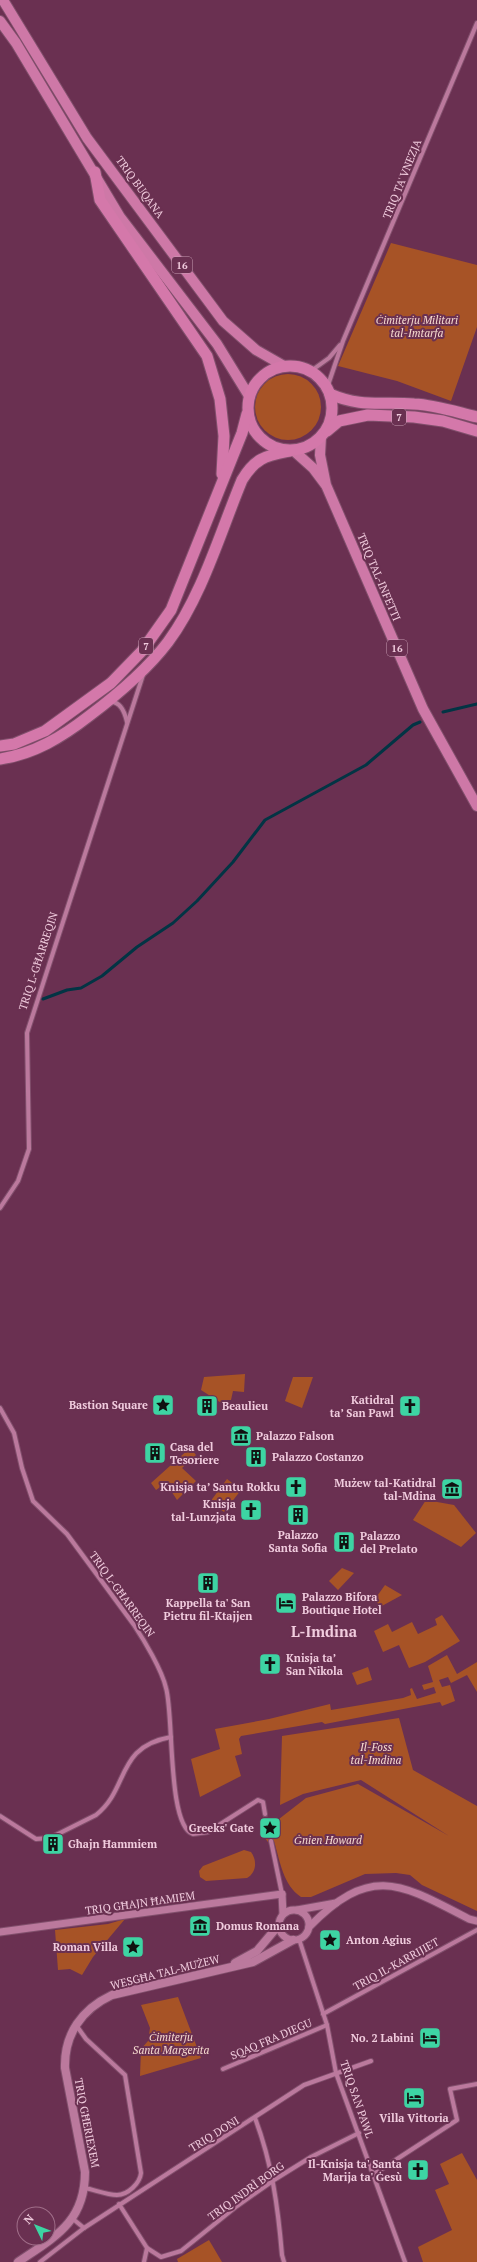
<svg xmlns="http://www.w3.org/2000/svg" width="477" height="2262" viewBox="0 0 477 2262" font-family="'PT Serif',serif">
<rect width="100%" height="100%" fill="#6a3051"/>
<!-- green -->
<g fill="#a75326">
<path d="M391,243L477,265V327L451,401L397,381L338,366Z"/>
<circle cx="288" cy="407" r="33"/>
<path d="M245,1374L244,1392L233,1391L231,1400H227L226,1406L201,1390L204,1377Z"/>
<path d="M293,1377H313L302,1408L285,1401Z"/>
<path d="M190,1448L196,1455L182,1468L196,1481L177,1500L166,1483L156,1490L151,1483Z"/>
<path d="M227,1479L241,1490L224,1512L210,1502Z"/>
<path d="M426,1500L454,1505L476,1533L461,1547L413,1520Z"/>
<path d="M342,1568L354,1573L338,1590L329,1581Z"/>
<path d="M385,1585L402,1595L380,1607L375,1599Z"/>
<path d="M442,1615L460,1641L425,1662L409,1668L399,1645L383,1652L374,1631L388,1624L392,1632L412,1622L418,1634L437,1625L435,1619Z"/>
<path d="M447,1655L457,1674L477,1662V1692L467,1675L451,1683L448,1677L439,1680L442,1687L450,1685L455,1701L442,1706L440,1702L325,1724L322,1722L241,1736L239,1739L242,1754L235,1756L241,1776L200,1797L191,1759L220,1749L215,1729L269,1719L330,1704L331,1710L403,1698L411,1695L410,1689L412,1688L417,1699L436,1693L434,1687L424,1690L422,1685L433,1682L428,1666Z"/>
<path d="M368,1667L372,1680L357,1685L352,1673Z"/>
<path d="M399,1718L413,1770L477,1806V1911L422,1885L410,1875L396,1873L365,1874L311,1897H301C283,1885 280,1861 274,1841L268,1842L261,1833L306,1798L358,1784L449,1836L361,1780L303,1794L280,1805L282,1736Z"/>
<path d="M244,1850L251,1852C257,1860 257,1872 247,1878L206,1881L200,1877L199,1871L203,1866Z"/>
<path d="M125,1919L93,1957L82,1975L70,1969L58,1970L55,1930L108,1924Z"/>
<path d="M178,1997L201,2058L140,2076L141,2049L148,2041L150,2028L141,2005Z"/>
<path d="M462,2153L477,2180V2262H423L418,2247L452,2230L435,2190L449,2184L440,2164Z"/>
<path d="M209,2240L222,2262H178L177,2259Z"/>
</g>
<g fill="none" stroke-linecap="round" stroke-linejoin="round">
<!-- stream -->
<g stroke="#023444" stroke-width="3">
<path d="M443,712L477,704"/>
<path d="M43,999L67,990L81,988L102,976L137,947L173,923L197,901L233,862L265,820L366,765L413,725L420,722"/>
</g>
<!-- minor-tunnel -->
<path stroke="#7e4766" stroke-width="4" stroke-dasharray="4 2" stroke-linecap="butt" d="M265,1814L271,1841"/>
<!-- minor casing -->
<g stroke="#814f6c" stroke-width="6">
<g id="minor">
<path d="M311,371L329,358L340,345"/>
<path d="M327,388L343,341L477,23"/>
<path d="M110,702C121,701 125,713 127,722"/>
<path d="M0,1208L18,1181L29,1149L27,1033L143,675"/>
<path d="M0,1408L14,1433L22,1468L33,1501L67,1534L134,1625C144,1640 162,1670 166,1688C174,1714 167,1826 193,1834L208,1832L258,1800L263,1802L265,1814"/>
<path d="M0,1816L36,1839L50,1838L96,1815C130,1788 115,1747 171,1737"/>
<path d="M271,1841L282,1894"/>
<path d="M299,1939L327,2025L336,2073L405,2262"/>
<path d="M323,2014L477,1930"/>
<path d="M76,2025L86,2039L125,2075L141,2173C140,2183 128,2195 117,2195C107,2195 95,2190 85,2188"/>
<path d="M223,2069L327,2025"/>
<path d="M255,2118C272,2163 278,2207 282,2255L284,2262"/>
<path d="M374,2174L457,2120L450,2089L477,2084"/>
<path d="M119,2204L147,2248L144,2262"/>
<path d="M73,2219L84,2228"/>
<path d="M147,2248L161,2257L181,2251L237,2206L274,2180L311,2157L359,2133"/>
<path d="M40,2262L84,2228L304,2085L371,2061"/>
</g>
</g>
<!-- tertiary casing -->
<g stroke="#814f6c" stroke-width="9">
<g id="tertiary">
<path d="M282,1894L283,1914"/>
<circle cx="294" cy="1925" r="15"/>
<path d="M297,1910L336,1903"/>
<path d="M309,1927C371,1864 400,1883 469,1919L477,1921"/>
<path d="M0,1932L282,1894"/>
</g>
</g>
<!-- secondary casing -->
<g stroke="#814f6c" stroke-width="10">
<g id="secondary">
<path d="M235,1963L257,1951L278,1926"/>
<path d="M18,2262C55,2237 85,2222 85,2172L65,2068C64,2034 82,2009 112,1995L253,1962L293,1940"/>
</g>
</g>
<!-- primary casing -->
<g stroke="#814f6c" stroke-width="12">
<g id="primary">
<path d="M3,0L87,138L223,321L256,350L284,366"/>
<path d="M0,21L16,43L120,217L217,344L249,396"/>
<path d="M321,437L320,455L326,485L423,709L477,806"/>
<path d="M294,451L313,468L325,484"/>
</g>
</g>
<!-- trunk casing -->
<g stroke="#814f6c" stroke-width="13">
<g id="trunk">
<path d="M95,172L100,200L207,356L220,399L224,436L222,474"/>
<circle cx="290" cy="408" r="42"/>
<path d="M330,394C362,408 382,401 414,404C436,405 456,412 477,417"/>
<path d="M327,431L339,421L368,415L414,417L443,421L477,431"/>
<path d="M0,746L14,744L45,731L111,683L142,651L171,610L242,433L247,414"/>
<path d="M0,759C34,754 62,737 89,716C117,695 146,671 168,642C202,596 220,533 242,480C256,457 266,456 290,451"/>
</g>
</g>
<!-- minor -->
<use href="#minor" stroke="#bb799d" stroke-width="4"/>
<!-- tertiary -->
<use href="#tertiary" stroke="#bb799d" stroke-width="7"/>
<!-- secondary -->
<use href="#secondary" stroke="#bb799d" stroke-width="8"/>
<!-- primary -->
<use href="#primary" stroke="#ce78a7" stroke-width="10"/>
<!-- trunk -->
<use href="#trunk" stroke="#d478aa" stroke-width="11"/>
</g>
<!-- icons -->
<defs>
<g id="sight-square" transform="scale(1.15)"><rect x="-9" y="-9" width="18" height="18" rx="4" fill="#3dd4a3" stroke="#6a3051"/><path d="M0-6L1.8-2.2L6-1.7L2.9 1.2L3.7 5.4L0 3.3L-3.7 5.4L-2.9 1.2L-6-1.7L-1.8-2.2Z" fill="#111"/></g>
<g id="building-square" transform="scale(1.15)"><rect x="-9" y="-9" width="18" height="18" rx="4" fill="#3dd4a3" stroke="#6a3051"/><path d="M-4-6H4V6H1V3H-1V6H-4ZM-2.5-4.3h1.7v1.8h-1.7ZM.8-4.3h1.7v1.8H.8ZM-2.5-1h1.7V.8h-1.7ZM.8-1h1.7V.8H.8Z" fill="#111"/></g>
<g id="church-square" transform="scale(1.15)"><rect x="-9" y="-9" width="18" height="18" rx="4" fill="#3dd4a3" stroke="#6a3051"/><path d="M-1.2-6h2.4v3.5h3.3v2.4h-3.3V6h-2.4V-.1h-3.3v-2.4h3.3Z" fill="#111"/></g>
<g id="museum-square" transform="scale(1.15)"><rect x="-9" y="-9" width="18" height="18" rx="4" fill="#3dd4a3" stroke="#6a3051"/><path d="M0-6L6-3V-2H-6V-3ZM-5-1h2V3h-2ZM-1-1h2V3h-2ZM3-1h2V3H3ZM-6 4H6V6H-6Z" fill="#111"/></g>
<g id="hotel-square" transform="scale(1.15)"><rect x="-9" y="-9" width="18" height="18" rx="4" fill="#3dd4a3" stroke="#6a3051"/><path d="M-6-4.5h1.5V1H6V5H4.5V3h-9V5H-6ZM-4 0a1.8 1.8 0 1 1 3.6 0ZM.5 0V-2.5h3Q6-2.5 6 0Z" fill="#111"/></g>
</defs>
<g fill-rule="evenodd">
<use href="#sight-square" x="163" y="1405"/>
<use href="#building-square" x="207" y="1406"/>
<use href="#church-square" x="410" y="1406"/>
<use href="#museum-square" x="241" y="1436"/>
<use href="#building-square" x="155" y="1453"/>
<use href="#building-square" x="256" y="1457"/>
<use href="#church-square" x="296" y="1487"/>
<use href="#museum-square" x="452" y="1489"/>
<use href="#church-square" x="251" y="1510"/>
<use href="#building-square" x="298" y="1515"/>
<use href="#building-square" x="344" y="1542"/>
<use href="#building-square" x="208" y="1583"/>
<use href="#hotel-square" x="286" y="1603"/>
<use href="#church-square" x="270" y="1664"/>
<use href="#sight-square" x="270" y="1828"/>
<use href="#building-square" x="53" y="1844"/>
<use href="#museum-square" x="200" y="1926"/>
<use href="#sight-square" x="330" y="1940"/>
<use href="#sight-square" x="133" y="1947"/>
<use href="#hotel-square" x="430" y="2038"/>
<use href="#hotel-square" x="414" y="2098"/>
<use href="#church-square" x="418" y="2170"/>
</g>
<g text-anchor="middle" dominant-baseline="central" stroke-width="4" stroke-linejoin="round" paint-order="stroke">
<!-- shield labels -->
<g fill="#6a3051" stroke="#c89db4" stroke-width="1">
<rect x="172" y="257" width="20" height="16" rx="3"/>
<rect x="392" y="409" width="14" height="16" rx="3"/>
<rect x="139" y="638" width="14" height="16" rx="3"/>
<rect x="387" y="640" width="20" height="16" rx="3"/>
</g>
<g font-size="10" font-weight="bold" fill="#f1ccde">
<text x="182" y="265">16</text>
<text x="399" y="417">7</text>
<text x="146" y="646">7</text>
<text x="397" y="648">16</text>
</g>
<!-- street labels -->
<g font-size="11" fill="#f1ccde" stroke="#6a3051">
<text transform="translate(402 179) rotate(-68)">TRIQ TA' VNEZJA</text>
<text transform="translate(140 187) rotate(54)">TRIQ BUQANA</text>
<text transform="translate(379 577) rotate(67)">TRIQ TAL-INFETTI</text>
<text transform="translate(38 961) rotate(-72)">TRIQ L-GĦARREQIN</text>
<text transform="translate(122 1594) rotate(54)">TRIQ L-GĦARREQIN</text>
<text transform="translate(140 1903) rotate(-8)">TRIQ GĦAJN ĦAMIEM</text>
<text transform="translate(396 1964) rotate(-29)">TRIQ IL-KARRIJIET</text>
<text transform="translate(165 1972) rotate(-14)">WESGĦA TAL-MUŻEW</text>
<text transform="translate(271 2039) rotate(-23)">SQAQ FRA DIEGU</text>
<text transform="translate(357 2099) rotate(71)">TRIQ SAN PAWL</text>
<text transform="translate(87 2123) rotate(79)">TRIQ GĦERIEXEM</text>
<text transform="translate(214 2134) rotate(-32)">TRIQ DONI</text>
<text transform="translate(246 2191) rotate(-36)">TRIQ INDRÌ BORG</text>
</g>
<!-- park labels -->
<g font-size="11" font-style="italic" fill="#f8ddd1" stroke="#6a3051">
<text x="417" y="320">Ċimiterju Militari<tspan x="417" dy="13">tal-Imtarfa</tspan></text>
<text x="376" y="1747">Il-Foss<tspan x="376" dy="13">tal-Imdina</tspan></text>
<text x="328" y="1840">Ġnien Howard</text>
<text x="171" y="2037">Ċimiterju<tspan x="171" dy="13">Santa Margerita</tspan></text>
</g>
<!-- poi labels -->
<g font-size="11" font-weight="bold" fill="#f1ccde" stroke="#6a3051" text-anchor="start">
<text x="394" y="1400" text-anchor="end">Katidral<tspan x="394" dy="13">ta’ San Pawl</tspan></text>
<text x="148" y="1405" text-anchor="end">Bastion Square</text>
<text x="222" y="1406">Beaulieu</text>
<text x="256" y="1436">Palazzo Falson</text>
<text x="170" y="1447">Casa del<tspan x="170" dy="13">Tesoriere</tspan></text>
<text x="272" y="1457">Palazzo Costanzo</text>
<text x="436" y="1483" text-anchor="end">Mużew tal-Katidral<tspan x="436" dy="13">tal-Mdina</tspan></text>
<text x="280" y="1487" text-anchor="end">Knisja ta’ Santu Rokku</text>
<text x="236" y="1504" text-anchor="end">Knisja<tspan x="236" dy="13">tal-Lunzjata</tspan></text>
<text x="298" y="1535" text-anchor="middle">Palazzo<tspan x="298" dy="13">Santa Sofia</tspan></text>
<text x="360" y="1536">Palazzo<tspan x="360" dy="13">del Prelato</tspan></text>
<text x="302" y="1597">Palazzo Bifora<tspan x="302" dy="13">Boutique Hotel</tspan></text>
<text x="208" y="1603" text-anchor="middle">Kappella ta' San<tspan x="208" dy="13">Pietru fil-Ktajjen</tspan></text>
<text x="286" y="1658">Knisja ta’<tspan x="286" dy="13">San Nikola</tspan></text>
<text x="254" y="1828" text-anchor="end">Greeks' Gate</text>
<text x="68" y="1844">Għajn Ħammiem</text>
<text x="216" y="1926">Domus Romana</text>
<text x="346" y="1940">Anton Agius</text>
<text x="118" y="1947" text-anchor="end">Roman Villa</text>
<text x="414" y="2038" text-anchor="end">No. 2 Labini</text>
<text x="414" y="2118" text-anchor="middle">Villa Vittoria</text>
<text x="402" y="2164" text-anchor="end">Il-Knisja ta' Santa<tspan x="402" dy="13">Marija ta' Ġesù</tspan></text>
</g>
<!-- district labels -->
<g font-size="15" font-weight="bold" fill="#f1ccde" stroke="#6a3051">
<text x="324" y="1631">L-Imdina</text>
</g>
</g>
<!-- north arrow -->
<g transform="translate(36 2226) rotate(313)"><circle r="19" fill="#6a3051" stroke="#a06e89"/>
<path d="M0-3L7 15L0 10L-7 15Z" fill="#3dd4a3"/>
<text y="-6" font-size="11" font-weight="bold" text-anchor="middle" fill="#f1ccde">N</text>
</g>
</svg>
